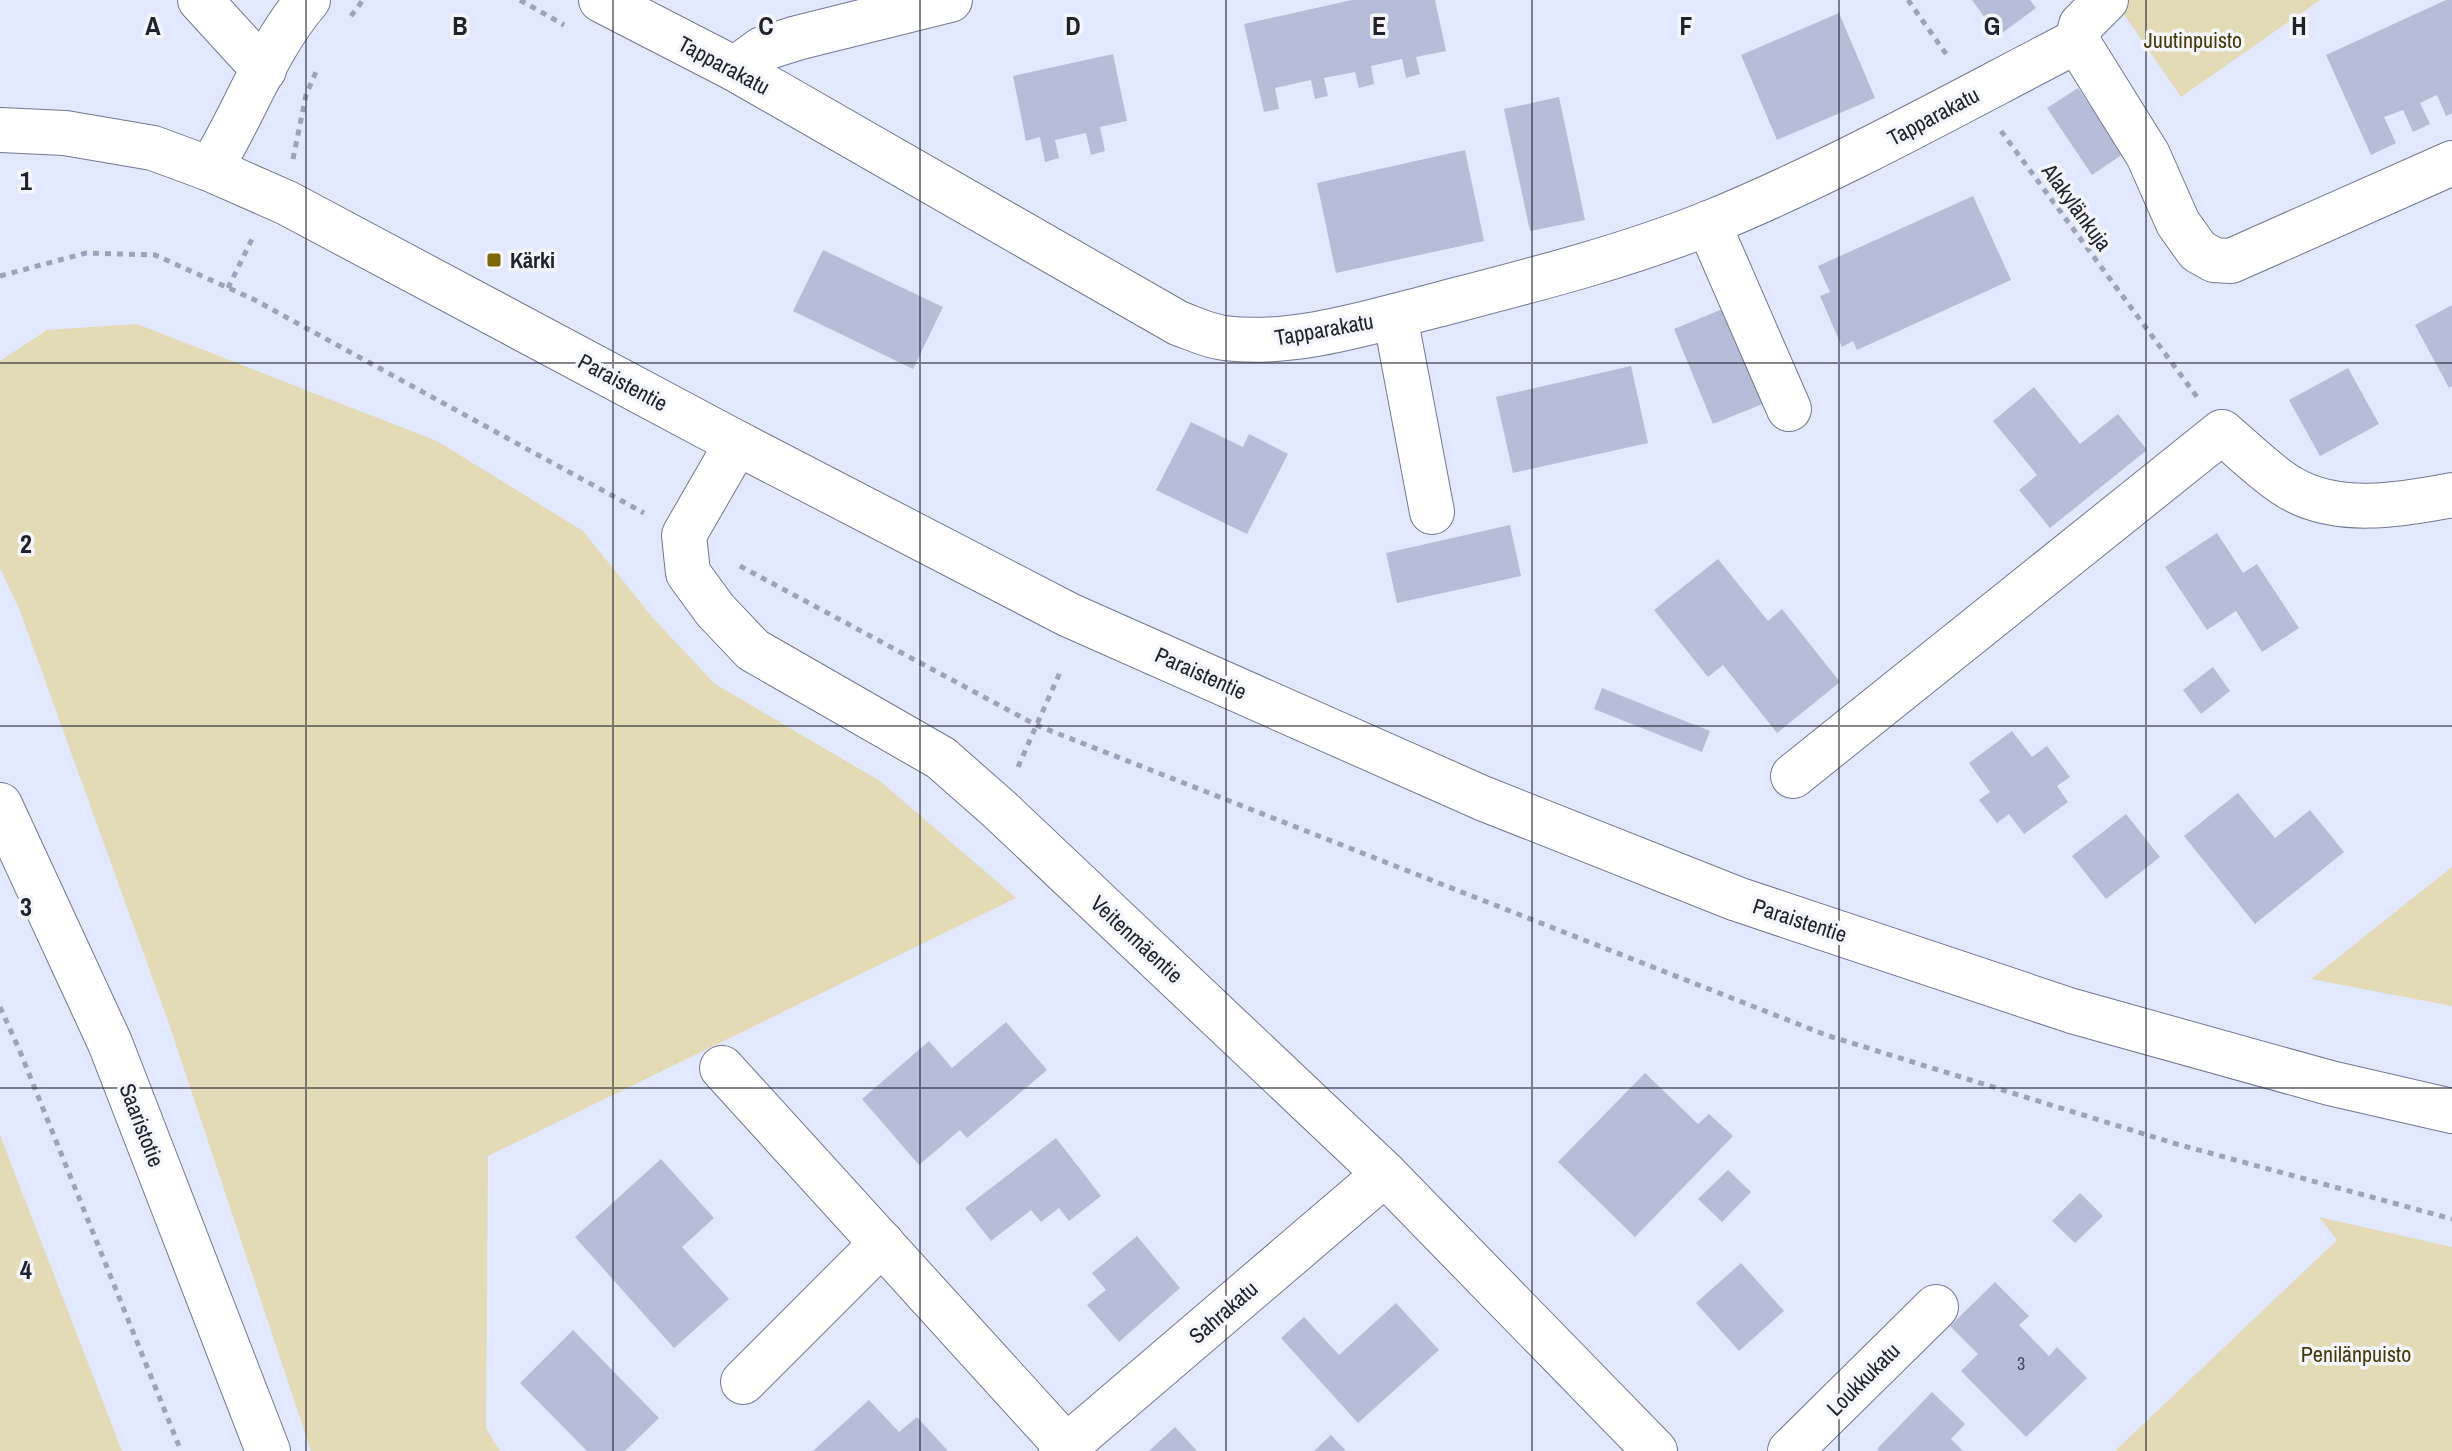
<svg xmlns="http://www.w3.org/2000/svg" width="2452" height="1451" viewBox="0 0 2452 1451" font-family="'Archivo Narrow',sans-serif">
<rect width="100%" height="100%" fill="#e2e8ff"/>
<!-- green -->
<g fill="#e3dbb5">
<path d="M2114,0H2320L2181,97Z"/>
<path d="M137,324L437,441L583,531L653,618L715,684L880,781L1016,898L488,1156L486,1428L500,1451H311L168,1021L20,611L0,568V361L47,330Z"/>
<path d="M2452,867V1006L2311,979Z"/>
<path d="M0,1135L122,1451H0Z"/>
<path d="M2319,1217L2452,1247V1451H2115L2337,1240Z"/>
</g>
<!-- building -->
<g fill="#b6bdd8">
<path d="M1352,0H1435L1446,51L1416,57L1420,74L1406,78L1402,59L1371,66L1374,84L1359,88L1355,72L1324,78L1328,96L1315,99L1311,80L1275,88L1279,109L1264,112L1244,24Z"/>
<path d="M1972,0H2030L2036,8L1998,36Z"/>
<path d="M2446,0H2452V113L2446,116L2437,95L2420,103L2430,124L2413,132L2403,110L2384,117L2396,143L2371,155L2326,55Z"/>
<path d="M1839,13L1875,98L1777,140L1741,55Z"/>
<path d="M1113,54L1127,121L1100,127L1105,151L1091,155L1086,133L1055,140L1059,158L1045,162L1040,137L1026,141L1013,76Z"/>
<path d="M2078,88L2123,154L2092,175L2047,108Z"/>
<path d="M1559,97L1585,220L1530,231L1504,109Z"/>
<path d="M1465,150L1484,241L1336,273L1317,183Z"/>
<path d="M1973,196L2011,280L1857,350L1853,341L1842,347L1820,296L1830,292L1818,266Z"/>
<path d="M823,250L943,307L913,369L793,311Z"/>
<path d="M2452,305V386L2449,388L2415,325Z"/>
<path d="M1725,308L1765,403L1713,424L1674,329Z"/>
<path d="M1631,366L1648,443L1513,473L1496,397Z"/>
<path d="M2348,368L2379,424L2320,456L2289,400Z"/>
<path d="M2034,387L2080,444L2118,414L2147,450L2050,528L2019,490L2037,475L1993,421Z"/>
<path d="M1191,422L1243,447L1249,434L1288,454L1247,534L1156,490Z"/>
<path d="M1510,525L1521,576L1397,603L1386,553Z"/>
<path d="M2217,533L2243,573L2257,564L2299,628L2262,652L2236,611L2207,630L2165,567Z"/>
<path d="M1718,559L1768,621L1782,609L1840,682L1777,733L1723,665L1708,677L1654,610Z"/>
<path d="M2213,667L2230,691L2201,714L2183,690Z"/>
<path d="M1602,688L1710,731L1702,752L1594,709Z"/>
<path d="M2012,731L2032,757L2047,746L2070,777L2057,786L2068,802L2024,834L2009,814L1997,823L1979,800L1990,792L1969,763Z"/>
<path d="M2238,793L2275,838L2310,810L2344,852L2255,924L2184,836Z"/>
<path d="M2126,814L2160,857L2106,899L2072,856Z"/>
<path d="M1006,1022L1047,1070L967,1138L960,1130L919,1165L862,1099L929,1041L952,1068Z"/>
<path d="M1645,1073L1698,1124L1709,1114L1733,1136L1635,1237L1558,1162Z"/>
<path d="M1056,1138L1101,1196L1069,1221L1059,1208L1041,1222L1031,1210L991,1241L965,1208Z"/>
<path d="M661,1159L714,1218L682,1247L729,1299L674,1348L575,1237Z"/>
<path d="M1728,1170L1751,1192L1722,1222L1698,1199Z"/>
<path d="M2080,1193L2103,1216L2075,1243L2052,1221Z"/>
<path d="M1137,1236L1180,1288L1119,1342L1087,1305L1106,1290L1092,1273Z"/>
<path d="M1741,1263L1784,1311L1739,1351L1696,1303Z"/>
<path d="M1995,1282L2029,1316L2019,1325L2049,1356L2057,1347L2087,1378L2026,1437L1961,1371L1978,1354L1950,1326Z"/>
<path d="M1396,1303L1439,1350L1358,1423L1281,1338L1304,1317L1339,1355Z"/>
<path d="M573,1330L659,1418L625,1451H587L520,1383Z"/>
<path d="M1932,1392L1965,1424L1951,1439L1963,1451H1879L1877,1449Z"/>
<path d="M869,1400L899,1432L917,1417L948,1451H813Z"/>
<path d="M1175,1427L1197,1451H1149Z"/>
<path d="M1331,1435L1346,1451H1314Z"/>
</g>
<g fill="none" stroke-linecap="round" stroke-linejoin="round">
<!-- minor casing -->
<g stroke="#727891" stroke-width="46">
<g id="minor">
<path d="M200,0L264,70"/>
<path d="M601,0L735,69L1178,323C1192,328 1208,336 1224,338C1292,347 1371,322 1437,305C1529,281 1621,258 1709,223C1836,171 1955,104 2077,41"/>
<path d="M2106,0L2081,25L2077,41L2148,155L2178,223L2198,251L2214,260L2231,261L2452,163"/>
<path d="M735,69L762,49L797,38L950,0"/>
<path d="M210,169C244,115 267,47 308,0"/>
<path d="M1708,223L1789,409"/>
<path d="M1395,316L1432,512"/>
<path d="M737,443L684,535L688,573L715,610L753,650L941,758L999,809L1385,1174L1655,1451"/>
<path d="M1793,776L2222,432C2241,448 2268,475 2289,487C2336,516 2400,505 2452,495"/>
<path d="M722,1068L1066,1446"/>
<path d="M743,1382L882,1243"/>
<path d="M1061,1451L1385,1174"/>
<path d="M1790,1451L1936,1307"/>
</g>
</g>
<!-- major casing -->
<g stroke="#727891" stroke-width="46">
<g id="major">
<path d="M0,130L65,133L153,148L210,169L287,203L737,443L1069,615L1482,798L1737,899L2072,1011L2330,1083L2452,1111"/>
<path d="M0,805L110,1043L268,1451"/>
</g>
</g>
<!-- path -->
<g stroke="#9ea3b6" stroke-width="5" stroke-dasharray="6 6" stroke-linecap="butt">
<path d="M520,0L564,25"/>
<path d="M1908,0L1949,58"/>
<path d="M351,16L363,0"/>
<path d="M2001,131L2197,397"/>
<path d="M293,159L306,95L316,72"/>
<path d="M0,276L86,253L155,255L253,299L644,513"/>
<path d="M228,288L254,235"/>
<path d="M740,566L1036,725L1826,1035L2173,1143L2452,1219"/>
<path d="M1018,767L1061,670"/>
<path d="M0,1007L19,1049L181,1451"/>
</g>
<!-- minor -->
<use href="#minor" stroke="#fff" stroke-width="44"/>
<!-- major -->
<use href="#major" stroke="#fff" stroke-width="44"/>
</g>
<!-- grid -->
<path fill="none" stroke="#20232d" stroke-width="2" stroke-opacity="0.55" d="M306,0V1451M613,0V1451M920,0V1451M1226,0V1451M1532,0V1451M1839,0V1451M2146,0V1451M0,363H2452M0,726H2452M0,1088H2452"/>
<!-- markers -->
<rect fill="#7b6800" stroke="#f5f6fc" stroke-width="3" x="486" y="252" width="16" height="16" rx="4"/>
<g text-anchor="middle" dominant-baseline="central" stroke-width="7" stroke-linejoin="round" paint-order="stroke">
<!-- number labels -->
<g font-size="18" fill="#464a58">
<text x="2021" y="1363">3</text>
</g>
<!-- park labels -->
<g font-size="22" fill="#453a05" stroke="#f5f6fc">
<text x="2193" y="40">Juutinpuisto</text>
<text x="2356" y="1354">Penilänpuisto</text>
</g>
<!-- street labels -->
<g font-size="22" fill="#20232d" stroke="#f5f6fc">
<text transform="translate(724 65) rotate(28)">Tapparakatu</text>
<text transform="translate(1933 116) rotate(-28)">Tapparakatu</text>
<text transform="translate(2077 207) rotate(54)">Alakylänkuja</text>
<text transform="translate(1324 329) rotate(-10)">Tapparakatu</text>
<text transform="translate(623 382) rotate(28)">Paraistentie</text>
<text transform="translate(1201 673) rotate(24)">Paraistentie</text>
<text transform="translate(1800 920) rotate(18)">Paraistentie</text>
<text transform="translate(1137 939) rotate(43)">Veitenmäentie</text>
<text transform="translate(142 1125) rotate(69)">Saaristotie</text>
<text transform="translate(1223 1312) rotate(-41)">Sahrakatu</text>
<text transform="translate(1863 1379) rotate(-45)">Loukkukatu</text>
</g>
<!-- poi labels -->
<g font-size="22" font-weight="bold" fill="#20232d" stroke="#f5f6fc" text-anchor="start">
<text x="510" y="260">Kärki</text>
</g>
</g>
<g font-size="26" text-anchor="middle" font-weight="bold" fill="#20232d" stroke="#f5f6fc" stroke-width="7" stroke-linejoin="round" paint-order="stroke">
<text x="153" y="35">A</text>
<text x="460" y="35">B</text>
<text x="766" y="35">C</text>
<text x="1073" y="35">D</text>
<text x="1379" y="35">E</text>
<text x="1686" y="35">F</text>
<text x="1992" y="35">G</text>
<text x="2299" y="35">H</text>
<text x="26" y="190">1</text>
<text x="26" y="553">2</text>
<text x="26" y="916">3</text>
<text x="26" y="1279">4</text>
</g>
</svg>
